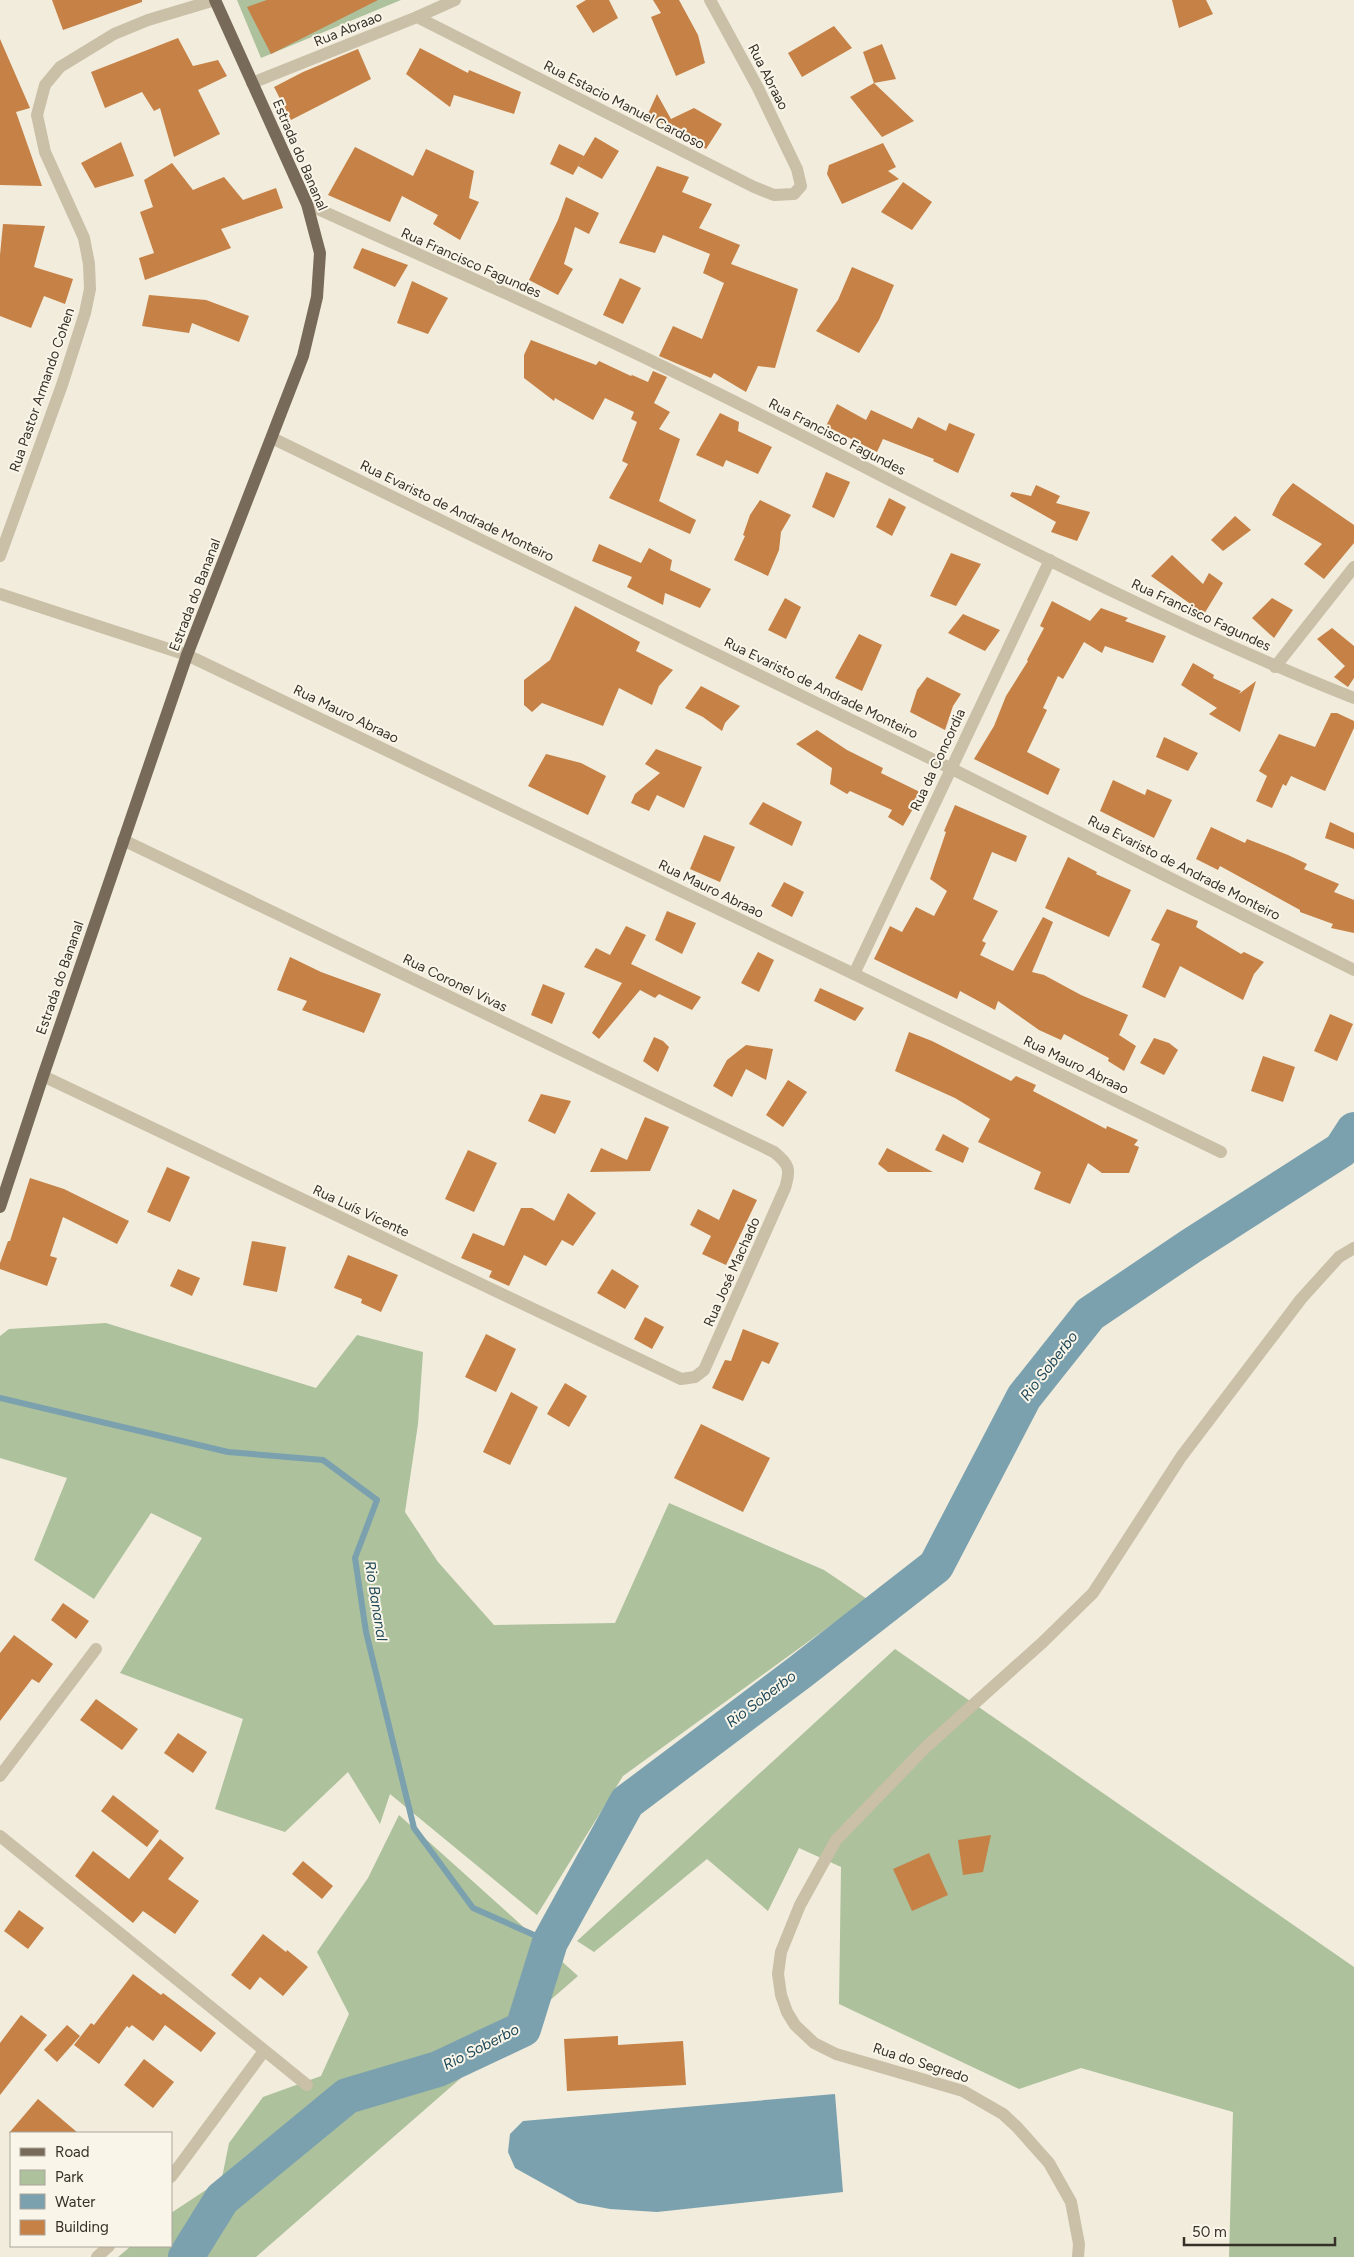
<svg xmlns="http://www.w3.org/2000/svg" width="1354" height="2257" viewBox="0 0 1354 2257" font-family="Figtree,sans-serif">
<rect width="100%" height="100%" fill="#f2ecdc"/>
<!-- green -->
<g fill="#acc19c">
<path d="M237,0H401L261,58Z"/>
<path d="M106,1323L316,1388L357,1335L423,1352L418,1424L405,1512L438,1562L494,1625L615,1623L669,1503L824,1570L867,1599L623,1776L537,1915L390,1794L380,1824L348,1772L285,1832L215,1809L243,1719L120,1673L202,1538L151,1513L94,1599L34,1560L67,1478L0,1458V1336L9,1329Z"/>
<path d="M895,1649L1354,1967V2257H1229L1233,2112L1081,2068L1019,2089L839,2004L841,1867L799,1848L768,1911L707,1859L594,1952L577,1941Z"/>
<path d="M399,1815L578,1976L256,2257H206L229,2143L263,2097L321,2076L349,2014L317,1952L368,1878Z"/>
<path d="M218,2182L168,2257H118L131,2246H171V2213Z"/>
</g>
<!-- water -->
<path fill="#7ba1af" d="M835,2094L843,2192L657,2212L610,2209L578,2203L515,2168L508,2152L510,2134L523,2121Z"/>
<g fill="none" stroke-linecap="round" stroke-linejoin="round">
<!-- stream -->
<path stroke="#7ba1af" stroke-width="6" d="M0,1398L228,1452L323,1460L377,1500L355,1558L366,1632L414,1828L473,1908L550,1942"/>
<!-- river -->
<path stroke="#7ba1af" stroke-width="36" d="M186,2257L222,2199L347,2096L438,2069L523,2029L550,1942L627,1802L800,1672L936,1566L1024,1397L1090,1314L1191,1246L1341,1150L1354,1130"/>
</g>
<!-- building -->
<g fill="#c58146">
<path d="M52,0H142V2L63,30Z"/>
<path d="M267,0H378L271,54L247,7Z"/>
<path d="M586,0H609L618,18L593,33L576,6Z"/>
<path d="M653,0H679L698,35L705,63L676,76L651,17L661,13Z"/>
<path d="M1172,0H1206L1213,14L1179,28Z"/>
<path d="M834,26L852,48L802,77L788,53Z"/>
<path d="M178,38L193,66L218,60L227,76L198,90L220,134L174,157L160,108L154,111L142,92L105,108L91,72Z"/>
<path d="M0,39L30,108L16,112L42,186L0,185Z"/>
<path d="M882,44L896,79L874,83L863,52Z"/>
<path d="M420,48L468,73L469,70L521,92L514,114L454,95L450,107L406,74Z"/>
<path d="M358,49L371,79L291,120L274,87L303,72Z"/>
<path d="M874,83L914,121L882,137L850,97Z"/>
<path d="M657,94L671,119L694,108L722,124L706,149L676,129L677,131L647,116Z"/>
<path d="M595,137L619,151L602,179L578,166Z"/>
<path d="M121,142L134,176L95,188L81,163Z"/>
<path d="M883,143L896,167L888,171L899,179L842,204L827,174L829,165Z"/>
<path d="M559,144L584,156L573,175L550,164Z"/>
<path d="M355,147L413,176L426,149L474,171L469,198L479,202L460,240L433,224L438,215L402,196L390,222L328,195Z"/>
<path d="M172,163L193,190L224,177L243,200L276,188L283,208L221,229L231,248L145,280L139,258L154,253L140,212L153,207L144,180Z"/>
<path d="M657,166L689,177L682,192L712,204L699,228L740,245L731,264L798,289L775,368L758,366L746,392L714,373L711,378L659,356L673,326L702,339L724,283L703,273L710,254L663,235L655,253L619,243Z"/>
<path d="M903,182L932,202L912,230L881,212Z"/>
<path d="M566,197L599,213L589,234L575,227L564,264L573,269L558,295L529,280L558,220Z"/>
<path d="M3,224L45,226L34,267L73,279L65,304L44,296L31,328L0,316V255Z"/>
<path d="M362,248L408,265L395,287L353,268Z"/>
<path d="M852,267L894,285L879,320L859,353L816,331L838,300Z"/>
<path d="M620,278L641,288L623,324L603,315Z"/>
<path d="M412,281L448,298L428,334L397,323Z"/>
<path d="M149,295L206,300L249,316L239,342L192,323L189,333L142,326Z"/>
<path d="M531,340L596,365L599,361L631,376L632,375L648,382L653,371L667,377L654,403L670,412L659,429L680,439L659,501L696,520L690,534L609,498L628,464L622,461L637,422L631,419L634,412L605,398L593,420L555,398L554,401L524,378V355Z"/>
<path d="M837,404L866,420L871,410L912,429L918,417L946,431L949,423L975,434L958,473L933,461L934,459L883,439L877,452L826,426Z"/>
<path d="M720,413L739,422L738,431L772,447L758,474L726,460L723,467L696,455Z"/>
<path d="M826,472L850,482L834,518L812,507Z"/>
<path d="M1293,483L1354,525V543L1324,579L1304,564L1322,544L1272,515L1281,497Z"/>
<path d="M1036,485L1060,496L1056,503L1090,512L1077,541L1051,532L1056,522L1010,496L1012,492L1031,496Z"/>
<path d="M889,498L906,507L892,536L876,527Z"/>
<path d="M760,500L791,515L781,532L779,550L768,576L734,560L745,536L743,535L750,515Z"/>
<path d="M1235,516L1251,530L1223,551L1211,540Z"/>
<path d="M599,544L641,563L649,548L672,560L670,570L711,589L700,608L665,593L663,605L627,587L632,577L592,561Z"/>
<path d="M951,553L981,564L956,606L930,596Z"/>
<path d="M1172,555L1203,584L1209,573L1223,583L1201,619L1190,608L1192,605L1151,576Z"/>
<path d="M785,598L801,607L786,639L768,630Z"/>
<path d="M1272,598L1293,610L1274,638L1252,618Z"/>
<path d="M1052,601L1090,621L1101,608L1128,618L1125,621L1166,636L1153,663L1105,646L1102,653L1084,642L1063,679L1058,676L1043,708L1047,710L1027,752L1060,769L1048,795L974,759L994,726L1006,696L1028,661L1027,660L1044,628L1040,626Z"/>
<path d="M575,606L640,642L636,651L673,670L659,686L652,705L619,688L603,726L542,703L532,712L524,705V680L550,660Z"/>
<path d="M963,614L1000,630L985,651L948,633Z"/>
<path d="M1332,628L1354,646V678L1348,687L1334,677L1345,666L1317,639Z"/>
<path d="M859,634L882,645L862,691L835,678Z"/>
<path d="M1193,663L1214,675L1213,678L1241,691L1239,694L1256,681L1240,732L1209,714L1217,708L1181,685Z"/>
<path d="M927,677L961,694L953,706L945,730L910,712L917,690Z"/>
<path d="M701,686L740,706L725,723L722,731L703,717L685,708Z"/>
<path d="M1331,713H1337L1354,721V728L1325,791L1291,776L1286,786L1283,784L1272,808L1256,801L1267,776L1259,771L1279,734L1315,747Z"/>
<path d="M817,730L847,750L883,768L881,773L922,793L903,826L888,817L892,810L850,791L847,794L830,784L832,768L796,744Z"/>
<path d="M1164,737L1198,753L1188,771L1156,757Z"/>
<path d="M656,749L702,767L684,808L657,795L649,811L631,803L635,794L660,773L645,764Z"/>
<path d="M546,754L581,763L606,776L588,815L528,786Z"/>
<path d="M1113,780L1145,795L1147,789L1172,800L1154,838L1100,811Z"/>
<path d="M763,802L802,822L792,846L749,824Z"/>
<path d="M955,805L1027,836L1016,862L992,852L973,899L998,911L982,941L986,943L980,955L1013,971L1043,917L1053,922L1032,972L1044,975L1081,995L1128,1015L1119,1035L1136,1046L1124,1071L1108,1061L1109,1058L1064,1034L1061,1040L1039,1030L998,1001L995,1010L960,991L957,999L874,959L890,926L902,932L916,907L934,916L947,891L930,879L946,832L944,831Z"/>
<path d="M1330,822L1354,833V849L1325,838Z"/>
<path d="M1211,827L1245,843L1247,839L1288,855L1307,864L1304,869L1339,884L1334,892L1354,900V933L1331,928L1333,924L1300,912V910L1220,866L1218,870L1196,859Z"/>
<path d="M704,835L735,847L720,882L690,869Z"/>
<path d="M1068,857L1097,872L1096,874L1131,890L1109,937L1045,908Z"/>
<path d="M784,882L804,892L792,917L771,906Z"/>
<path d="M1167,909L1198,921L1196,927L1241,954L1244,952L1264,962L1254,974L1243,1000L1180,966L1165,998L1142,987L1160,944L1151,940Z"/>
<path d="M667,911L696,923L682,954L655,940Z"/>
<path d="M626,926L646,935L631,964L701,997L692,1010L659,994L655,998L640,990L599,1039L592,1033L622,983L584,967L596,948L610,955Z"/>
<path d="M758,952L774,960L759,992L741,983Z"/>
<path d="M290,957L321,972L381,994L364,1033L302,1010L307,1001L277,990Z"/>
<path d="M543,984L565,993L552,1024L531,1015Z"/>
<path d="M820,988L864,1008L855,1021L814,1001Z"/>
<path d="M1330,1014L1353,1024L1337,1061L1314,1051Z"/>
<path d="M909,1032L932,1041L1011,1081L1016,1076L1036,1085L1033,1091L1106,1129L1107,1126L1138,1140L1134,1145L1139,1147L1129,1173H1102L1088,1163L1070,1204L1034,1189L1041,1172L978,1142L990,1119L955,1098L895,1071Z"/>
<path d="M654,1037L663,1041L669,1047L658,1072L643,1061Z"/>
<path d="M1154,1038L1169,1043L1178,1050L1164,1075L1140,1063Z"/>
<path d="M746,1045L773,1049L766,1080L746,1069L732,1097L713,1086L727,1060Z"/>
<path d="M1263,1056L1295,1067L1283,1102L1251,1091Z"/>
<path d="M788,1080L807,1092L783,1127L766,1115Z"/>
<path d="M541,1094L571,1101L555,1134L528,1121Z"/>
<path d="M645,1117L669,1127L650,1171H652L590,1172L601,1148L627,1160Z"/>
<path d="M943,1134L969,1148L963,1163L935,1150Z"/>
<path d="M887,1148L933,1172H888L878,1164Z"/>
<path d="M468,1150L497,1163L474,1212L445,1199Z"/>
<path d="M167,1167L190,1177L170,1222L147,1212Z"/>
<path d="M30,1178L64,1189L129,1221L117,1244L63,1217L50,1256L57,1258L47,1286L0,1269V1263L8,1241H10Z"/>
<path d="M733,1189L757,1200L726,1265L702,1254L711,1236L690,1225L698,1209L719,1220Z"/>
<path d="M568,1193L596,1213L573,1246L562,1240L546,1266L524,1255L509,1286L489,1277L492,1271L461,1258L473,1233L504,1246L521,1208H532L554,1221Z"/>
<path d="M252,1241L286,1247L277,1292L243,1285Z"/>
<path d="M348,1255L398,1275L381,1312L361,1303L362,1299L334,1288Z"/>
<path d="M178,1269L200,1278L192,1296L170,1286Z"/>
<path d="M612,1269L639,1286L625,1309L597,1293Z"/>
<path d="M645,1317L664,1327L652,1349L634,1339Z"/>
<path d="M743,1329L779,1343L769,1364L762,1361L743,1401L712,1388L725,1360L731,1361Z"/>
<path d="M486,1334L516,1349L496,1392L465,1377Z"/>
<path d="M565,1383L587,1396L569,1427L547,1414Z"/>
<path d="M511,1392L538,1407L510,1465L483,1452Z"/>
<path d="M701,1424L770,1458L743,1512L674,1478Z"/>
<path d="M63,1603L89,1621L76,1639L51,1620Z"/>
<path d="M14,1635L53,1664L39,1683L32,1679L0,1721V1653Z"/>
<path d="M96,1699L138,1729L122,1750L80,1720Z"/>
<path d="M178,1733L207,1752L193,1773L164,1753Z"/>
<path d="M113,1795L159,1831L147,1847L101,1811Z"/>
<path d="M991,1835L983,1872L963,1875L958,1840Z"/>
<path d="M160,1839L184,1858L168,1879L199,1901L175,1934L143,1911L133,1923L75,1876L93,1851L129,1879Z"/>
<path d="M929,1853L948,1895L912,1911L893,1869Z"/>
<path d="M303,1861L333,1886L322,1899L292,1874Z"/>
<path d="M19,1910L44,1928L28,1949L4,1931Z"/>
<path d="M263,1934L286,1952L287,1950L308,1967L283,1996L260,1977L250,1990L231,1975Z"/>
<path d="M133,1974L161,1995L163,1993L216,2033L201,2052L165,2025L153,2041L132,2025L129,2028L127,2026L99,2064L74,2045L91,2023L94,2025Z"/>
<path d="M21,2015L47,2035L0,2095V2043Z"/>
<path d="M67,2025L80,2036L57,2062L44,2050Z"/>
<path d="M618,2036V2045L683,2041L686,2085L567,2091L564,2039Z"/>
<path d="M144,2059L174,2082L153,2108L124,2085Z"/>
<path d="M38,2099L78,2133H9Z"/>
</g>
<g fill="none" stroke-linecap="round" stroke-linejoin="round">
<!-- minor -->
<g stroke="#cabfa7" stroke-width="12">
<path d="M417,17L754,187L774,195L794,194L801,186L797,169L758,88L710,0"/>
<path d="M252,83L417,17L455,0"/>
<path d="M307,204C425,258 545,309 662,366C892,477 1116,604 1354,698"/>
<path d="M272,438L950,768L1354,970"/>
<path d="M0,556L62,385L85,313L90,289L89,264L84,238L45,152L37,115L45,85L60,67L114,34L148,20L215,0"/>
<path d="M0,594L187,655L854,974L1221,1152"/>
<path d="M1275,667L1354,567"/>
<path d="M854,974L1050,560"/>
<path d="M43,1076L681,1379L695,1377L704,1370L785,1188C791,1169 789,1164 774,1152L123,840"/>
<path d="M0,1776L96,1649"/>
<path d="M0,1836L307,2085"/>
<path d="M171,2177L264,2051"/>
<path d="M97,2257L109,2246"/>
<path d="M1078,2257L1079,2244L1071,2202L1049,2163L1017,2127L1003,2114L963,2091L836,2054L814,2043L795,2025L787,2012L781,1995L778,1974L781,1952L800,1905L836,1840L926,1747L1043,1642L1093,1593L1181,1457L1301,1299L1339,1257L1354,1248"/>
</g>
<!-- major -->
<path stroke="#786a59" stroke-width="12" d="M0,1207L43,1076L187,655L303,356L317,297L320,253L307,204L215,0"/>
</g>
<g text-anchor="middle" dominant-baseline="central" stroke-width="4" stroke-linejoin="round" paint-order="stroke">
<!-- street labels -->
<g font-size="14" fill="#363028" stroke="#f9f5e8">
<text transform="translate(348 29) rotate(-22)">Rua Abraao</text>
<text transform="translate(768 77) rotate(63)">Rua Abraao</text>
<text transform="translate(624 105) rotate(27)">Rua Estacio Manuel Cardoso</text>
<text transform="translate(300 155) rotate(67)">Estrada do Bananal</text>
<text transform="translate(471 263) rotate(24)">Rua Francisco Fagundes</text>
<text transform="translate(42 390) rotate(-71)">Rua Pastor Armando Cohen</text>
<text transform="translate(837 437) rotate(27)">Rua Francisco Fagundes</text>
<text transform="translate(457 511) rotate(26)">Rua Evaristo de Andrade Monteiro</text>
<text transform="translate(195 595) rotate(-69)">Estrada do Bananal</text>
<text transform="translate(1201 615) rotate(25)">Rua Francisco Fagundes</text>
<text transform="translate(821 688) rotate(26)">Rua Evaristo de Andrade Monteiro</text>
<text transform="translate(346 714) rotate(26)">Rua Mauro Abraao</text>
<text transform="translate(938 760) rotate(-65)">Rua da Concordia</text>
<text transform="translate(1184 868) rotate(27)">Rua Evaristo de Andrade Monteiro</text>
<text transform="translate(711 889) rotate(26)">Rua Mauro Abraao</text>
<text transform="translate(60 978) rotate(-71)">Estrada do Bananal</text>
<text transform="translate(455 983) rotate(26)">Rua Coronel Vivas</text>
<text transform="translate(1076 1065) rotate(26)">Rua Mauro Abraao</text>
<text transform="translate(361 1211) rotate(25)">Rua Luís Vicente</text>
<text transform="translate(732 1272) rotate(-66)">Rua José Machado</text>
<text transform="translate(921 2063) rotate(18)">Rua do Segredo</text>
</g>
<!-- water labels -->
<g font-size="15" font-style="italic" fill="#1e4758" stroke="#f9f5e8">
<text transform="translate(1049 1366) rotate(-52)">Rio Soberbo</text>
<text transform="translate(376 1601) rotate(81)">Rio Bananal</text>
<text transform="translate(761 1699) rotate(-37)">Rio Soberbo</text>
<text transform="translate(481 2047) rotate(-27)">Rio Soberbo</text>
</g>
</g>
<!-- legend -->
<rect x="10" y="2132" width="162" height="115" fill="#f9f5e8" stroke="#aba69b"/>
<rect x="20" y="2148" width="25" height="8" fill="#786a59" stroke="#aba69b"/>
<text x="55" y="2157" font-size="15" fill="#363028">Road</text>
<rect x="20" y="2170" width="25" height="15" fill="#acc19c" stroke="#aba69b"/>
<text x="55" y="2182" font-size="15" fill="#363028">Park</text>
<rect x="20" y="2194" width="25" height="15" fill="#7ba1af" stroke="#aba69b"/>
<text x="55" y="2207" font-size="15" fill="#363028">Water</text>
<rect x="20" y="2220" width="25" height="15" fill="#c58146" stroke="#aba69b"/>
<text x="55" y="2232" font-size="15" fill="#363028">Building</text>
<!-- scale -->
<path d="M1184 2237v8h151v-8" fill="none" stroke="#363028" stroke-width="2.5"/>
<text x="1192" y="2237" font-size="15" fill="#363028" stroke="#f9f5e8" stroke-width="4" paint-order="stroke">50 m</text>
</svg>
